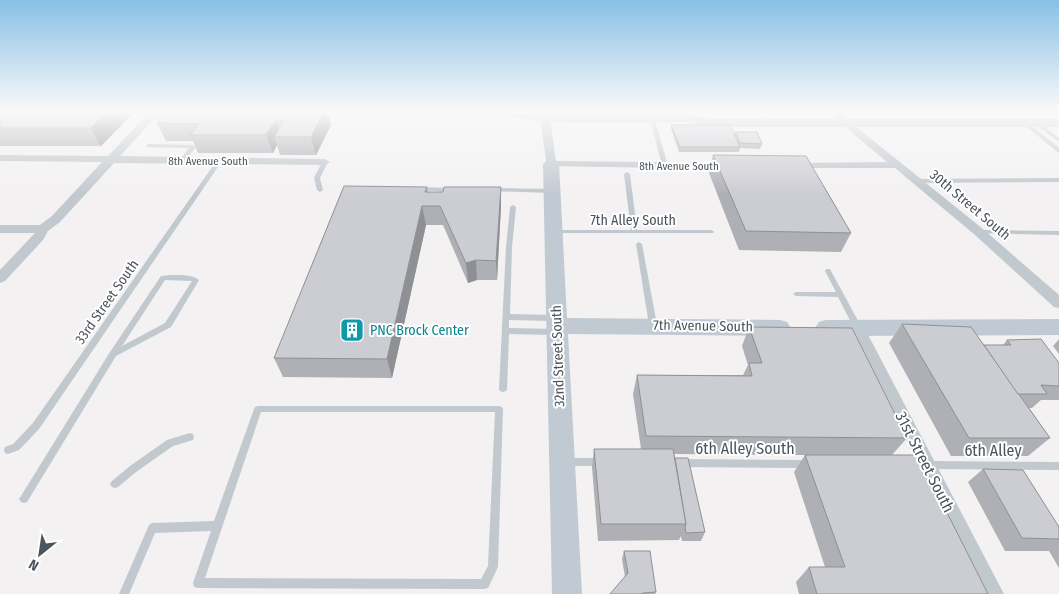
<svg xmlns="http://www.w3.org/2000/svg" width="1059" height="594" viewBox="0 0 1059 594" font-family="'Fira Sans Condensed',sans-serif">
<rect width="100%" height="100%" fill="#f3f1f1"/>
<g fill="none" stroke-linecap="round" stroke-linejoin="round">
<!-- lane -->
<g fill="#c1c8ce" fill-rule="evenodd">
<path d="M978,112H983L985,115L981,116Z"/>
<path d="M1010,112H1015L1018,115L1014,116Z"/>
<path d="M1049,112H1054L1057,115L1053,116Z"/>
<path d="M650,116L654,117L668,166L667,167H663L662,166L650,117Z"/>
<path d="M148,117H170L172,118L170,119H150L148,118Z"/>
<path d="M1023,122H1027L1059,148V153L1023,124Z"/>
<path d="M1035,122H1039L1059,138V142L1035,124Z"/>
<path d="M149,144L193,145L196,147L184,162L182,163L179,161L189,148L147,147L146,146Z"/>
<path d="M219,159L222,161L39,429L19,450L8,454L5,453L4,450L5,447L13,444L33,423L217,160Z"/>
<path d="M325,160L328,162L320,178L323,190L320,192L317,190L314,178L322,162Z"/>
<path d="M627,172L630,174L637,230H711L713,231L714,232L713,233H552L551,232L554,230H631L624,174Z"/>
<path d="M1059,178V182L916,183L913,181L916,179Z"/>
<path d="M419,187L453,188L456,190L453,192L417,190V188Z"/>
<path d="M492,188L551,189L554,191L551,193L490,191V189Z"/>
<path d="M513,205L516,207L512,247L510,314L554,315L557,316L558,318L557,320L554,321L509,320V328L555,329L558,330L559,332L558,334L555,335L509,334L507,389L506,391L503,392L500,391L499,389L506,247L510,207Z"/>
<path d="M979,230L1059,231V235L977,233L976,232L977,231Z"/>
<path d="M639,242L642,244L657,325L656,327H650L649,325L636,244Z"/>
<path d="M826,269H830L831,271L862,328L861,330H855L838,297L796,296L793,294L796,292H836L825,271Z"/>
<path d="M161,276C171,275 191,273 199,280L171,327L116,356L27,502L24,503L21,502L19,499L21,496L110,352ZM165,280L192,281L165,323L122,346Z"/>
<path d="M258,406H499L502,407L503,409L498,567L488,588L484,589L198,588L194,587L193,583L211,531L155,533L129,594H119L149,525L152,523L214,521L254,409L255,407ZM261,412H495L488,566L481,579L205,578Z"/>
<path d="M190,433L193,434L194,437L193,440L173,446L136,472L118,487L115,488L112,487L110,484L112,481L130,466L167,440Z"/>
<path d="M566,458H600L603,459L604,462L603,465L600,466H566L563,465L562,462L563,459Z"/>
<path d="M681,459L808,460L811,461L812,464L811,467L808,468L681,467L678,466L677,463L678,460Z"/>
<path d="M929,461L1059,462V470L929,469L926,468L925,465L926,462Z"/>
</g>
<!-- street -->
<g fill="#c1c8ce" fill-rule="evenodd">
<path d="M150,112H160L120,156L325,159L330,162L325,165L114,163L60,222L48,231L43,240L5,281L0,283V270L35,233H0V225H40L52,216L102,162L0,161V155L108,156Z"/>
<path d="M533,112H544L550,118L556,161L728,163L733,166L728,169L547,166L540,119Z"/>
<path d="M832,112H842L849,121L983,229L1059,295V308L1054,307L975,235L895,168H791L790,166L795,163L887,162L843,125Z"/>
<path d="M858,324L863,325L865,329L1004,594H983L851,329L853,325Z"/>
</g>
<!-- secondary -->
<g fill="#c1c9d2" fill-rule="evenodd">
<path d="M504,112L689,114L707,119H1059V127H706L688,122C660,122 518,128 504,112Z"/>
<path d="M551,159L556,161L559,164L567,318L780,320L787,322L791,328L787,334L780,336L568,334L582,594H552L543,164L546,161Z"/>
<path d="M1059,319V335L826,336L819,334L815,328L819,322L826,320Z"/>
</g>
</g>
<!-- wall -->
<g fill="#afb0b5">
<path d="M0,112H134L101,146H0Z"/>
<path d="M167,112H327L331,125L316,155H280L277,145L273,153H198L193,141H166L157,123Z"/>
<path d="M671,125L734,135L735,132L762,144L760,149L740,148L739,152H679L671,129Z"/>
<path d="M713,155L851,233L841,252L739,250L709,173Z"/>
<path d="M427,187L428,192L501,206L497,280H477L468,283L443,225H426L392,378L283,377L274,358Z"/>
<path d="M902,324L984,345H1003L1007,340L1059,363V400H1041L1032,408H1029L1050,438L1028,456H951L889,343Z"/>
<path d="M749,327L907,438L892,455L988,594H799L796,582L809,567H825L794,472L805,455L674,454L675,458L705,532L701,541H682L681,536L679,540L598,541L592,467L594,449H641L633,394L637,375H743L748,365L742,346Z"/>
<path d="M1059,339V354L1053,346Z"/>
<path d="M983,469L1058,526L1059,525V568L1049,551H1005L968,482Z"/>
<path d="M624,551L656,592L655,594H610L625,577L622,559Z"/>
</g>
<!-- shaded-wall -->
<g fill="#8f9094">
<path d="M107,112H134L101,146L91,128Z"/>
<path d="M324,112H327L331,125L316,155L311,137Z"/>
<path d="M276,120L281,137H274L277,145L273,153L266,135Z"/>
<path d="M501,187V206L497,280L496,261Z"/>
<path d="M422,206L426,225L392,378L387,359Z"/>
<path d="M476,260L477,280L468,283L466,263Z"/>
</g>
<!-- building -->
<g fill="#cccdd3" stroke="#8f9094">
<path d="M0,112H107L91,128H0Z"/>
<path d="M167,112H324L311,137H274L284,120H276L266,135H190L199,124L157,123Z"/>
<path d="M671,125H730L740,147H680Z"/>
<path d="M735,132H757L762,144L740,143Z"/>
<path d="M713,155L806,156L851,233L746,231Z"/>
<path d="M344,186L427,187L425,192H443L444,187H501L496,261L476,260L466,263L440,206H422L387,359L274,358Z"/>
<path d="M902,324L971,327L1050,438H969Z"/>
<path d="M749,327L852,328L907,438L646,436L637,375L752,376L749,363H762Z"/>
<path d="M1041,339L1059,363V386L1041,385L1047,394H1018L984,345H1011L1007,340Z"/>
<path d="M594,449H673L686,524H601Z"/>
<path d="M805,455H918L988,594H817L809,567H845Z"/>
<path d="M675,458H688L705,532L686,533L685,527L686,524Z"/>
<path d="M983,469L1023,470L1059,527V539L1022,538Z"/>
<path d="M624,551H650L656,592L643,593L641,594H610L628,573Z"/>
</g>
<!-- sky -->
<linearGradient id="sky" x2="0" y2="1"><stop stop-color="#88c0e6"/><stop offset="0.57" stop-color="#faf9f9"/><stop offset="1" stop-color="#faf9f9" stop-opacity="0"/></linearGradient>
<rect width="1059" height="195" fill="url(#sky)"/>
<!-- icons -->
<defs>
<g id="building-square" transform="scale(1.25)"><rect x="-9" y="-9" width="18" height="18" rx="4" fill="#0f9aa8" stroke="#fff"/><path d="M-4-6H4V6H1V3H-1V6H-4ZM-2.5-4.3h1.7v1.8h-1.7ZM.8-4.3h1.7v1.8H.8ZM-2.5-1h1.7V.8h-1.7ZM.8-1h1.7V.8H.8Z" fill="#fff"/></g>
</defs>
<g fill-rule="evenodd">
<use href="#building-square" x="352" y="330"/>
</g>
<g text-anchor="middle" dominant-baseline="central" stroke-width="4" stroke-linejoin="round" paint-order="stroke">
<!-- far-street labels -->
<g font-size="11" fill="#4b545c" stroke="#fff">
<text x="208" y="161">8th Avenue South</text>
<text x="679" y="166">8th Avenue South</text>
</g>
<!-- street labels -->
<g font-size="14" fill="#4b545c" stroke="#fff">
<text transform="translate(970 205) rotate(40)">30th Street South</text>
<text x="633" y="220">7th Alley South</text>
<text transform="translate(107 302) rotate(-55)">33rd Street South</text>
<text transform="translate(703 326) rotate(1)">7th Avenue South</text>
<text transform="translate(558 356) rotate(-92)">32nd Street South</text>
</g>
<!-- culture labels -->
<g font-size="14" fill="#0d838f" stroke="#fff" text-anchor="start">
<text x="370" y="330">PNC Brock Center</text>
</g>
<!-- near-street labels -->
<g font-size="16" fill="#4b545c" stroke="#fff">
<text x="745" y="448">6th Alley South</text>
<text x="993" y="450">6th Alley</text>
<text transform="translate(925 462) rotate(63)">31st Street South</text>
</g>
</g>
<!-- north arrow -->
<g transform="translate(40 554) rotate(210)" stroke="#ffffff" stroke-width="4" paint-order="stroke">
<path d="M0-4L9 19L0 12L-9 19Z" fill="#4b545c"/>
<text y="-8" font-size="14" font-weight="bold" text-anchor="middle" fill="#4b545c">N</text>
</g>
</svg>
